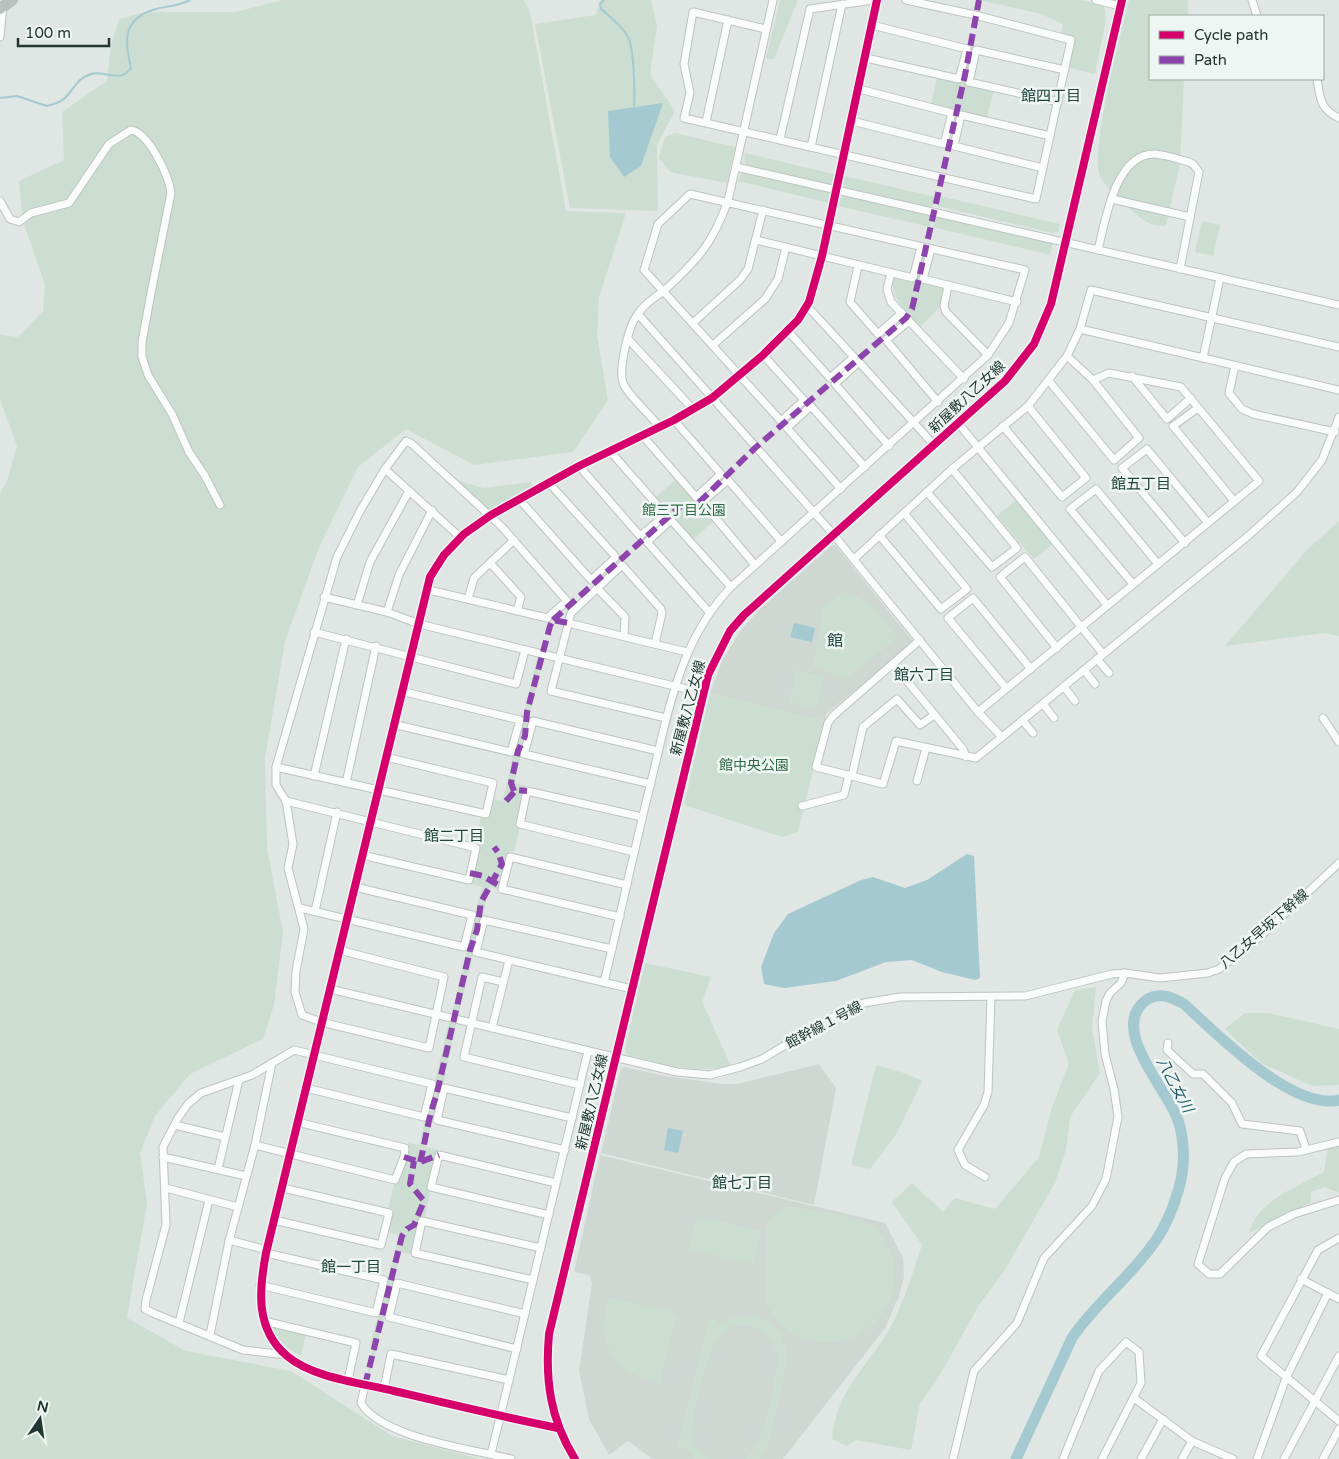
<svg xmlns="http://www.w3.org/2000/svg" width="1339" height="1459" viewBox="0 0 1339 1459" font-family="'Varela Round','Noto Sans JP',sans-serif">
<rect width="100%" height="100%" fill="#e0e6e3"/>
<!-- built -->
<g fill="#cfd7d3">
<path d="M835,545L912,640V644L826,714L825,721L710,693L722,661L741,630L761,608L831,546Z"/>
<path d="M819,1064L836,1088L814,1205L601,1153L621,1069L624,1067L665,1076L722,1084H738Z"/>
<path d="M600,1155L885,1223L903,1258L904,1277L899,1296L885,1328L783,1459H652L630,1442H626L609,1455L589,1419L579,1371L592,1283L589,1275L574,1272Z"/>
</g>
<!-- green -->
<g fill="#cbded1">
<path d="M282,0H524L530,12L566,211L626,213L599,297L597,336L608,400L573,452L474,465L406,429L358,467L320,545L285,641L265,758L267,848L283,932L274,1005L263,1039L190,1074L155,1116L140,1153L147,1203L127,1318L186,1351L291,1371L392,1436L480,1459H0V494L7,481L17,446L0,399V335L18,337L43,311L45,285L23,221L19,181L64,160L62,112L107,81L111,45L119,19L145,12H236Z"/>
<path d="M600,0H651L657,26L650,74L675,111L657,145L658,211L570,208L535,24L596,15Z"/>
<path d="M780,0H798L774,59L766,58Z"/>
<path d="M979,0H1081L1104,6L1106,19L1095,74L1069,68L1073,37L1061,34L1063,24L1041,14Z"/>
<path d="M1129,0H1188V16H1150V79H1184L1180,164L1166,225C1151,229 1141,218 1130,209C1121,200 1107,189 1101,178C1088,153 1122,32 1129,0Z"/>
<path d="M968,46L974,47L965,84L994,90L987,117L931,105L937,77L960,83Z"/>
<path d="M675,133L735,147L727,183L670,172L659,158L665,137Z"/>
<path d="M745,153L837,175L835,182L831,185L746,165L744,160Z"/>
<path d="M744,171L829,192L831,196L829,203L738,181L740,175Z"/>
<path d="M844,176L936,197L934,204L930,207L845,188L843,183Z"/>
<path d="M844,196L929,215L932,219L930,227L838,206L840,199Z"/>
<path d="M940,196L1060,224L1058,232L1052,233L937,206Z"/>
<path d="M939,216L1053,243L1050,255L933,227L935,218Z"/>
<path d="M1202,221L1220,225L1213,256L1195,252Z"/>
<path d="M922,253L927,255L921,281L945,288L941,306L920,327C907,311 888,298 894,277L914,281Z"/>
<path d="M452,479L484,488L531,482L533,486L489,512Z"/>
<path d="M676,479L714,521L692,540L655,498Z"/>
<path d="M1017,499L1053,544L1034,559L997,516Z"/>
<path d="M1339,521V636L1324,633L1225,646L1306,551Z"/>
<path d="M845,591L869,603L898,637L845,680L813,666L823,608Z"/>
<path d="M538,654L544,655L529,718H531L514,783L526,786L516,825L520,827L514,852L509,851L500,889L489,887L475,955H473L459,1012L453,1011L467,950L465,949L482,887L470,884L479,846L475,844L481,817L486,818L491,799L503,801L522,715H524Z"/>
<path d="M796,670L824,677L817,708L789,702Z"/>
<path d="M710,693L825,721L798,832L782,837L684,805Z"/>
<path d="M645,963L711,977L702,1002L731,1066C695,1074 662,1064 628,1055L625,1049Z"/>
<path d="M1096,987L1092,1029L1100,1073L1070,1117L1066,1150L1055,1183L1004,1271L979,1305L937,1380L920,1403L911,1450L856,1440L847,1446L832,1439C836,1390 867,1368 890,1328C904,1302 913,1273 922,1245L892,1202L912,1183L943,1212L955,1198L995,1209L1039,1157L1052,1107L1069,1064L1057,1030L1075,990Z"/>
<path d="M1245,1013H1269L1339,1029V1085L1312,1086L1261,1063L1225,1029Z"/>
<path d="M449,1022L456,1024L436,1119H433L426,1147L438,1150L425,1217L420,1216L412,1254L400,1252L386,1316H384L369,1378H366L373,1347L370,1346L399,1235L388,1232L393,1210L388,1209L394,1184H398L408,1143L420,1145L433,1082H435Z"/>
<path d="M876,1065L907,1074L922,1081L897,1133L870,1169L852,1165V1161Z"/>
<path d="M1328,1147H1339V1193L1325,1187L1311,1192V1202L1249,1233C1256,1201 1299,1186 1324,1172Z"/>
<path d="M785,1207C803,1207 860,1217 874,1227C883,1234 887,1242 891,1252C910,1305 858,1357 805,1339C788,1334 774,1320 767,1304V1226L769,1220Z"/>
<path d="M697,1216L761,1231L753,1264L689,1249Z"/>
<path d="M608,1297L669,1311L676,1316L660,1384C610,1370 597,1347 608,1297Z"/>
<path d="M749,1315C802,1324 785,1376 776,1411C772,1427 771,1447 760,1459H745C766,1444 772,1389 778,1363C779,1331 740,1311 717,1338C710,1347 692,1417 692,1430C692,1442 699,1453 708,1459H694L687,1449L678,1447L709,1318L718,1320L717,1325L735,1317Z"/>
<path d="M271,1325L306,1334L301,1356C290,1349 273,1340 271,1325Z"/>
</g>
<!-- water -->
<g fill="#a4c9d0">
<path d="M663,103L641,166L624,177L610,157L608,111Z"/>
<path d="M794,623L815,628L812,642L790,637Z"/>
<path d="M967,854L974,856L980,978L975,980L942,972L912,960L886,962L836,981L784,988L764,984L761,967L774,933L788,914L861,880L873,877L905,888L927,880Z"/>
<path d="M668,1128L683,1131L678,1153L664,1150Z"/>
</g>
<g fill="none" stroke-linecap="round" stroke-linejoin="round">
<!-- stream -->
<g stroke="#a4c9d0" stroke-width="2">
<path d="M604,0L600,4L601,9C610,17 622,25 628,37C634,48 635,92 634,106"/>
<path d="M0,98L17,96L47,106C53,104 60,103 65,98C75,88 76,79 91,74C105,70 120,84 131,68C124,40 123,18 156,9C167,6 179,6 190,0"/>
</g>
<!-- river -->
<path stroke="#a4c9d0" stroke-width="11" d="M1016,1459L1072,1338C1096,1302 1132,1276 1156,1240C1167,1224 1174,1206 1179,1188C1185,1167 1185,1141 1178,1120C1168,1090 1109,1030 1145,1001C1158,991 1172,997 1184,1004C1217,1034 1292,1111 1339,1100"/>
<!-- minor casing -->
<g stroke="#bdc3c0" stroke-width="9">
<g id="minor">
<path d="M773,0L728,201C712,244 700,257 667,288C657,297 644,303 638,314L833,534L978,712L1002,737L1248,536L1297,492L1322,460L1339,417"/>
<path d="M1096,0L1120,6"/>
<path d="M1252,0L1257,16"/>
<path d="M766,29L693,12L684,64L690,93L684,118L1036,199L1071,40L975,15L906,0"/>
<path d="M0,37L3,6"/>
<path d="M866,58L959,79L967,49L872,25"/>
<path d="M1317,79C1320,98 1320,109 1339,118"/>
<path d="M1058,102L969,82L976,50L1065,70"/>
<path d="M852,121L944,144L952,113L859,89"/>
<path d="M706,122L728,20"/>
<path d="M780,139L810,9L873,0"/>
<path d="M811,147L842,4"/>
<path d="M736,167L1339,305"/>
<path d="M1043,168L954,146L961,115L1050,136"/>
<path d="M1112,199L1190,217"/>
<path d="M0,201L10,219L19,222L31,213L69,203L109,144L131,130C149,133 169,176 171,193L151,293L142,342V357L148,375L172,414L189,452L205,476L220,505"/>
<path d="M756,240L913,278L921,247"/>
<path d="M931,249L923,279L1017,302"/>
<path d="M1098,250C1105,222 1115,153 1155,154C1166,155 1178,159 1189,162L1193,164L1199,172L1180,269"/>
<path d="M858,266L850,302L878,334L902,313"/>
<path d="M891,273L887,289L891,302L964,379"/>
<path d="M948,286L944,306L946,312L988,355"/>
<path d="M638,314C629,324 617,372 624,385C631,398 650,415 660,427"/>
<path d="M909,321L886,340L938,402"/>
<path d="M694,322L740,280L748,269L763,210"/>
<path d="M1080,329L1339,390"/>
<path d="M788,331L830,378L854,357L807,306"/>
<path d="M628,339L692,408"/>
<path d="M713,345L765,299L778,279L786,247"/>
<path d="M1203,358L1220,278"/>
<path d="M1235,366L1229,393L1242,409L1253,414L1335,432"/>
<path d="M1132,376L1167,419L1191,398"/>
<path d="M1049,381L1114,460L1139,438L1093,380L1067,356"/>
<path d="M1198,408L1173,426L1234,501"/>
<path d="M958,423L1107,605"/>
<path d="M1003,426L1062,497L1086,478L1028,406"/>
<path d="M642,435L696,497L721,474L674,420"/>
<path d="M889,446L835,384L859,362L934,445"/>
<path d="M579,466L640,536L666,515L610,451"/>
<path d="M385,469L461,538"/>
<path d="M841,489L787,428L811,406L865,467"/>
<path d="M927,492L992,567L1017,548L952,469"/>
<path d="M519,499L591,580L616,557L549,483"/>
<path d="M879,535L941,609L967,589L904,513"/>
<path d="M1185,543L1122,468L1147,449L1208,523"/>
<path d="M854,559L952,469L1028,406L1067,356L1080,329L1091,290L1339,347"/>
<path d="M491,564L521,597L517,611"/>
<path d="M755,565L702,502L728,480L781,541"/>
<path d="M1133,584L1070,509L1096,489L1158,564"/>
<path d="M597,588L625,617L624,636"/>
<path d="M324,597L387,612L419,624L703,693"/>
<path d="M468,599L474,578L514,540"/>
<path d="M357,605L370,562L409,491"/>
<path d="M387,612L399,575L432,510"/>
<path d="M709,612L647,542L671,520L731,587"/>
<path d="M568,623L687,652"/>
<path d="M314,632L516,684L525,650"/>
<path d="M920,640L833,716L828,723L816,767L883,784L896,741L976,758L1002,737"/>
<path d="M655,644L662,613L661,609L622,565L571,613L551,691L666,718"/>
<path d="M1057,648L1000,577L1025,557L1103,654"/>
<path d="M1097,659L1109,673"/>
<path d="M893,664L963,749L966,757"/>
<path d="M1084,670L1095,684"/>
<path d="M1064,687L1075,701"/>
<path d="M1006,688L948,618L973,598L1031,669"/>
<path d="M1043,704L1054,718"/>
<path d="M978,712L1259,481L1181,387L1109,373L1093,380"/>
<path d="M1323,718L1339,742"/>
<path d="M1023,721L1033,733"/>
<path d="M393,724L511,752L520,720L401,691"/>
<path d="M276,767L486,814L493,783L386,757"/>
<path d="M314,776L346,639"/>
<path d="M852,776L863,727L897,699L920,725L934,715"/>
<path d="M917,781L926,748"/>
<path d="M346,783L376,646"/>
<path d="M651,784L524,754L533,721L658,751"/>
<path d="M286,801L476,848L469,880L362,855"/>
<path d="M802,806L844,795L849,775"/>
<path d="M634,852L520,824L527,791L642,817"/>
<path d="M300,908L464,947L472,915L355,887"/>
<path d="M315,911L337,812"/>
<path d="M620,917L502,889L510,857L627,885"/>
<path d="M612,949L484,920L476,952L632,989"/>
<path d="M339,950L444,977L429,1048L321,1022L302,1015L295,992L296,971L304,929L288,868L293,844L286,801L276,785V767L337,557L360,511L385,469L406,441L412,444L502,527L567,601L547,618L429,590"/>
<path d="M503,982L482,977L464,1057L580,1085"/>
<path d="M604,982C620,917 634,851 650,786C668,715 678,642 731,587L988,355L1009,323L1025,270L690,194L658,224L644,270L781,421L804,400L763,355"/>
<path d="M330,989L677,1072L710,1075L740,1067L762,1059L841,1012L864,1003L900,997L1025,996L1112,974L1125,973L1160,978L1208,973L1219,969L1261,936L1339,863"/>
<path d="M492,1028L509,960"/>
<path d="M1168,1043L1167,1050L1193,1074H1203L1232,1103L1242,1124L1300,1131L1306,1149"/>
<path d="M175,1125L225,1137"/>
<path d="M1339,1142L1298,1152L1246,1154L1234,1162L1225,1178L1198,1264L1209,1274H1220L1268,1227L1294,1214L1339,1200"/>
<path d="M255,1145L395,1180L404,1157L405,1148L297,1122"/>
<path d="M565,1150L437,1120L444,1088L572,1118"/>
<path d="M163,1157L246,1176"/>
<path d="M218,1169L239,1080"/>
<path d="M985,1177L965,1165L958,1150L984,1105L988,1092L991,997"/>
<path d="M166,1188L238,1207"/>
<path d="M549,1215L431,1187L439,1155L556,1183"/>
<path d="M274,1220L381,1245L389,1213L283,1188"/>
<path d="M1339,1238L1318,1250L1261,1356L1339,1421"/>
<path d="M229,1240L267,1250"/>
<path d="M1301,1279L1339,1299"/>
<path d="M533,1280L415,1253L422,1221L541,1248"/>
<path d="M260,1285L376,1313L384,1280L266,1253"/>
<path d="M264,1321L356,1343L348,1380"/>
<path d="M179,1323L209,1200"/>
<path d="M210,1335L229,1241L255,1145L272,1063"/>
<path d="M517,1349L389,1317L397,1283L525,1314"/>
<path d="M286,1355L243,1350L153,1313L145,1309L146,1300L166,1225L163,1147L178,1118L188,1104L201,1093L252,1075L294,1050L432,1084L424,1117L306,1088"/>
<path d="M365,1385L361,1403C382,1438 472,1449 511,1459"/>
<path d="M384,1389L391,1354L509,1380L588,1051"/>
<path d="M1134,1398L1192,1441L1233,1459"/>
<path d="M558,1428C503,1417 449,1404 394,1391C361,1383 313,1378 287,1356C255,1329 259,1290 266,1253L430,577L444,555L464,534L491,515L579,466L674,420L712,398L763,355L798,320L809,302L822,256L877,0"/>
<path d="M491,1454L509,1380"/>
<path d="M575,1459C550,1419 545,1380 549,1334L708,675L730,631L744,615L1005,381L1034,344L1051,304L1122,0"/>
<path d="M953,1459L974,1371L1017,1323L1044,1258L1092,1206L1106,1179L1118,1117L1114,1089L1105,1054L1102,1021L1106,1001L1110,993L1121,983L1125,973"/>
<path d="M1063,1459L1099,1371L1126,1342L1139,1352L1141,1383L1102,1459"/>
<path d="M1141,1459L1163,1419"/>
<path d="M1182,1459L1192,1441"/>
<path d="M1257,1459L1286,1378L1328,1293"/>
<path d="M1284,1459L1339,1356"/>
<path d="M1323,1459L1339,1429"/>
</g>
</g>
<!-- highway casing -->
<g stroke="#bbc3c0" stroke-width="12">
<path id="highway" d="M0,9L12,0"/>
</g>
<!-- minor -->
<use href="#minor" stroke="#fafbfb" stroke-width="7"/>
<!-- highway -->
<use href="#highway" stroke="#bac0be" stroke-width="10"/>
<!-- quiet -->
<g stroke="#8e44ad" stroke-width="6" stroke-dasharray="12 6" stroke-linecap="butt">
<path d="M553,620L684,503L690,511L755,448L906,318L912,309L965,75L979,0"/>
<path d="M514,791L511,783L518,751L525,736L527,712L550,626L553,620L568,623"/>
<path d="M506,801L516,790L527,791"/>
<path d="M470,873L483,876L502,887"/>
<path d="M404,1157L420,1162L439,1155"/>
<path d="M420,1162C426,1140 428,1117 436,1097L470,950L477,930L481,902L502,864L498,852L494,847"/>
<path d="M365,1385L402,1236L407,1229L414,1225L424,1201L410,1184L414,1161"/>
</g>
<!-- cycleway casing -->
<g stroke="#eef5f2" stroke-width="11">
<g id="cycleway">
<path d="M558,1428C503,1417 449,1404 394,1391C361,1383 313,1378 287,1356C255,1329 259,1290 266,1253L430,577L444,555L464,534L491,515L579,466L674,420L712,398L763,355L798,320L809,302L822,256L877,0"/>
<path d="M575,1459C550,1419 545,1380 549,1334L708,675L730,631L744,615L1005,381L1034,344L1051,304L1122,0"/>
</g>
</g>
<!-- cycleway -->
<use href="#cycleway" stroke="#d6006c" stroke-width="8"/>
</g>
<g text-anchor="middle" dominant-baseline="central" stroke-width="5" stroke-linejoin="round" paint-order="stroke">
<!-- street labels -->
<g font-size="14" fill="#213631" stroke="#eef5f2">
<text transform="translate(967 397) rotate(-43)">新屋敷八乙女線</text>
<text transform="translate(688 708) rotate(-75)">新屋敷八乙女線</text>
<text transform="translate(1264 929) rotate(-41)">八乙女早坂下幹線</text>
<text transform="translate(824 1025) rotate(-28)">館幹線１号線</text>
<text transform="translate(592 1102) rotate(-77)">新屋敷八乙女線</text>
</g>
<!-- park labels -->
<g font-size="14" fill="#306847" stroke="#eef5f2">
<text x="684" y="510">館三丁目公園</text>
<text x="754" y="765">館中央公園</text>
</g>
<!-- neighbourhood labels -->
<g font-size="15" fill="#20453d" stroke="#eef5f2">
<text x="1051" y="96">館四丁目</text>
<text x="1141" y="484">館五丁目</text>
<text x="924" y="675">館六丁目</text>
<text x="454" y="836">館二丁目</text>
<text x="742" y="1183">館七丁目</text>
<text x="351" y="1267">館一丁目</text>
</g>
<!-- water labels -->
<g font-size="15" font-style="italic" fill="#235d6a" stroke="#eef5f2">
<text transform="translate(1175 1085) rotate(62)">八乙女川</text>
</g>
<!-- quarter labels -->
<g font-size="16" fill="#20453d" stroke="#eef5f2">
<text x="835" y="641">館</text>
</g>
</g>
<!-- legend -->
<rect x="1149" y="15" width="175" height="65" fill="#eef5f2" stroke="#9ca9a5"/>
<rect x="1159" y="31" width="25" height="8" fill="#d6006c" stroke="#9ca9a5"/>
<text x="1194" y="40" font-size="15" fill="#213631">Cycle path</text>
<rect x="1159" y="56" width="25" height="8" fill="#8e44ad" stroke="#9ca9a5"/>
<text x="1194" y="65" font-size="15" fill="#213631">Path</text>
<!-- north arrow -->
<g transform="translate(40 1419) rotate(13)" stroke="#eef5f2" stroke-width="4" paint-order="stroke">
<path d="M0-4L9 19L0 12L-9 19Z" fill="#213631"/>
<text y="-8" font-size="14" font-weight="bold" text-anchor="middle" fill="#213631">N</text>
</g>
<!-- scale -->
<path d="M18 38v8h91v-8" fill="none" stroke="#213631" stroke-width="2.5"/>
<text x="25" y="38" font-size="15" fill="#213631" stroke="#eef5f2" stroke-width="4" paint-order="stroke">100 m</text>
</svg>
